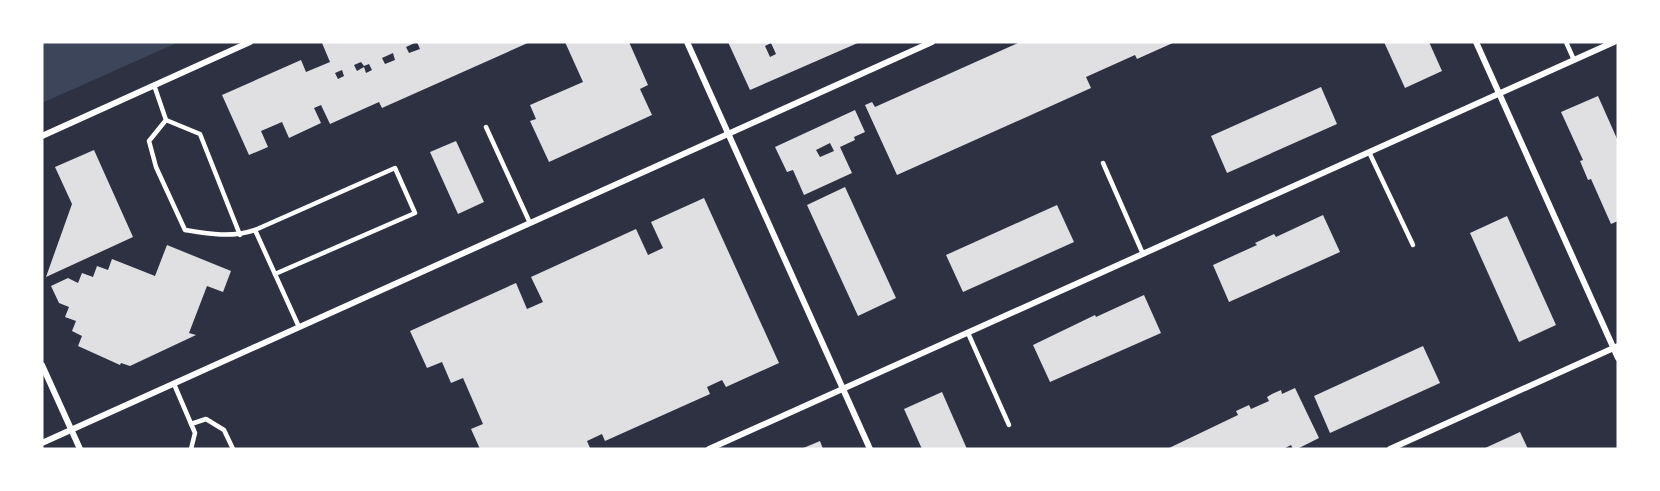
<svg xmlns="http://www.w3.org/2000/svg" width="1660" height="491" viewBox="0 0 1660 491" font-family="'Asap Condensed',sans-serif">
<rect width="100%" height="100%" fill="#2d3142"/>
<!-- green -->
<path fill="#3c4559" d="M42,42H179L42,103Z"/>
<!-- building -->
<g fill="#e0e0e3" fill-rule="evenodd">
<path d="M326,42L434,43L530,42L382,108L379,102L330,124L321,105L314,108L321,123L289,138L282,122L261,131L268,147L249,155L222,95L301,60L306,72L330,62L322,43ZM417,42L420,49L409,53L406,47ZM393,53L395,60L385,64L382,58ZM361,62L364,66L369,64L372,70L366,73L364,67L357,71L354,65ZM342,70L344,76L338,79L335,73Z"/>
<path d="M565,42H629L648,85L640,89L652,115L549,162L530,121L536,119L530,105L583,82Z"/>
<path d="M728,42H860L750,90ZM771,43L776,54L770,57L765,46Z"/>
<path d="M1020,42H1175L1137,59L1135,55L1086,77L1091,88L897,175L865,105L872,102L875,107Z"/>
<path d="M1384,42H1429L1442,71L1405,88Z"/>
<path d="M1321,87L1337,124L1227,173L1211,136Z"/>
<path d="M1598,96L1618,141V221L1611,224L1591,179L1588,180L1580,161L1583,160L1561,112Z"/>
<path d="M855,110L865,132L854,137L855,140L840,147L852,173L804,195L793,170L787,172L775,147ZM830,143L834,151L820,157L816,150Z"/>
<path d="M456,141L484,202L458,214L430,152Z"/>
<path d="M94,150L133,237L46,277L72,204L55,167Z"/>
<path d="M845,187L896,298L858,316L807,205Z"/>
<path d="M704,198L779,363L726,387L722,380L707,387L710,394L605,441L602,434L587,441L590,448L588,449H480L471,429L483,424L463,378L451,383L442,362L427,368L410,331L516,283L527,309L543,302L531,277L636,229L648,255L663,248L651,222Z"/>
<path d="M1057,205L1074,242L963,292L946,255Z"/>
<path d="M1323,215L1340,252L1229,302L1213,265L1257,245L1255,243L1274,234L1276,237Z"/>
<path d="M1507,216L1556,325L1519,342L1470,233Z"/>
<path d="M167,245L231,271L223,292L207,286L189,333L196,335L130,366L121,363L120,365L78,346L82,336L72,331L76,321L65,317L69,307L59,303L51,286L68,278L78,283L82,273L93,277L97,266L108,270L112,259L155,276Z"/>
<path d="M1144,295L1161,333L1050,382L1033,345L1095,315L1096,317Z"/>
<path d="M1423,346L1440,383L1330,433L1314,396Z"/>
<path d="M1295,388L1319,438L1297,449H1293L1291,445L1283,449H1167L1238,415L1236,411L1249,405L1251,409L1269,401L1267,397L1272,394L1281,390L1282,394Z"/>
<path d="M942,392L967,449H922L904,409Z"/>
<path d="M1520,432L1528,449H1483Z"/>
<path d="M820,441L823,449H801Z"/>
</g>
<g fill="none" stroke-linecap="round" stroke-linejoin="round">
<!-- service -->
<g stroke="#fff" stroke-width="4.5">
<path d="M1566,42L1574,60"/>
<path d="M154,85L166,120L149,141L156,167L185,230C209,234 231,238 255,230L299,327"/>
<path d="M166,120L200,134L240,235"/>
<path d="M486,127L530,223"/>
<path d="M1369,152L1413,245"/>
<path d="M1103,163L1143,254"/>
<path d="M255,230L395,168L415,213L275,274"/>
<path d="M968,333L1009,425"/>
<path d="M174,384L195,433L191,449"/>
<path d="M191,424L206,419L224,430L233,449"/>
</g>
<!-- minor -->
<g stroke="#fff" stroke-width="6">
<path d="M687,42L870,449"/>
<path d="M1476,42L1618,358"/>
<path d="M42,136L250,42"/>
<path d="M42,365L80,449"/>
<path d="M42,443L932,42"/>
<path d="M709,449L1614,42"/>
<path d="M1390,449L1618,346"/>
</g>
</g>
<!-- border -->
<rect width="1660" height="491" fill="none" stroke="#ffffff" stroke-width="87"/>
</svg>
